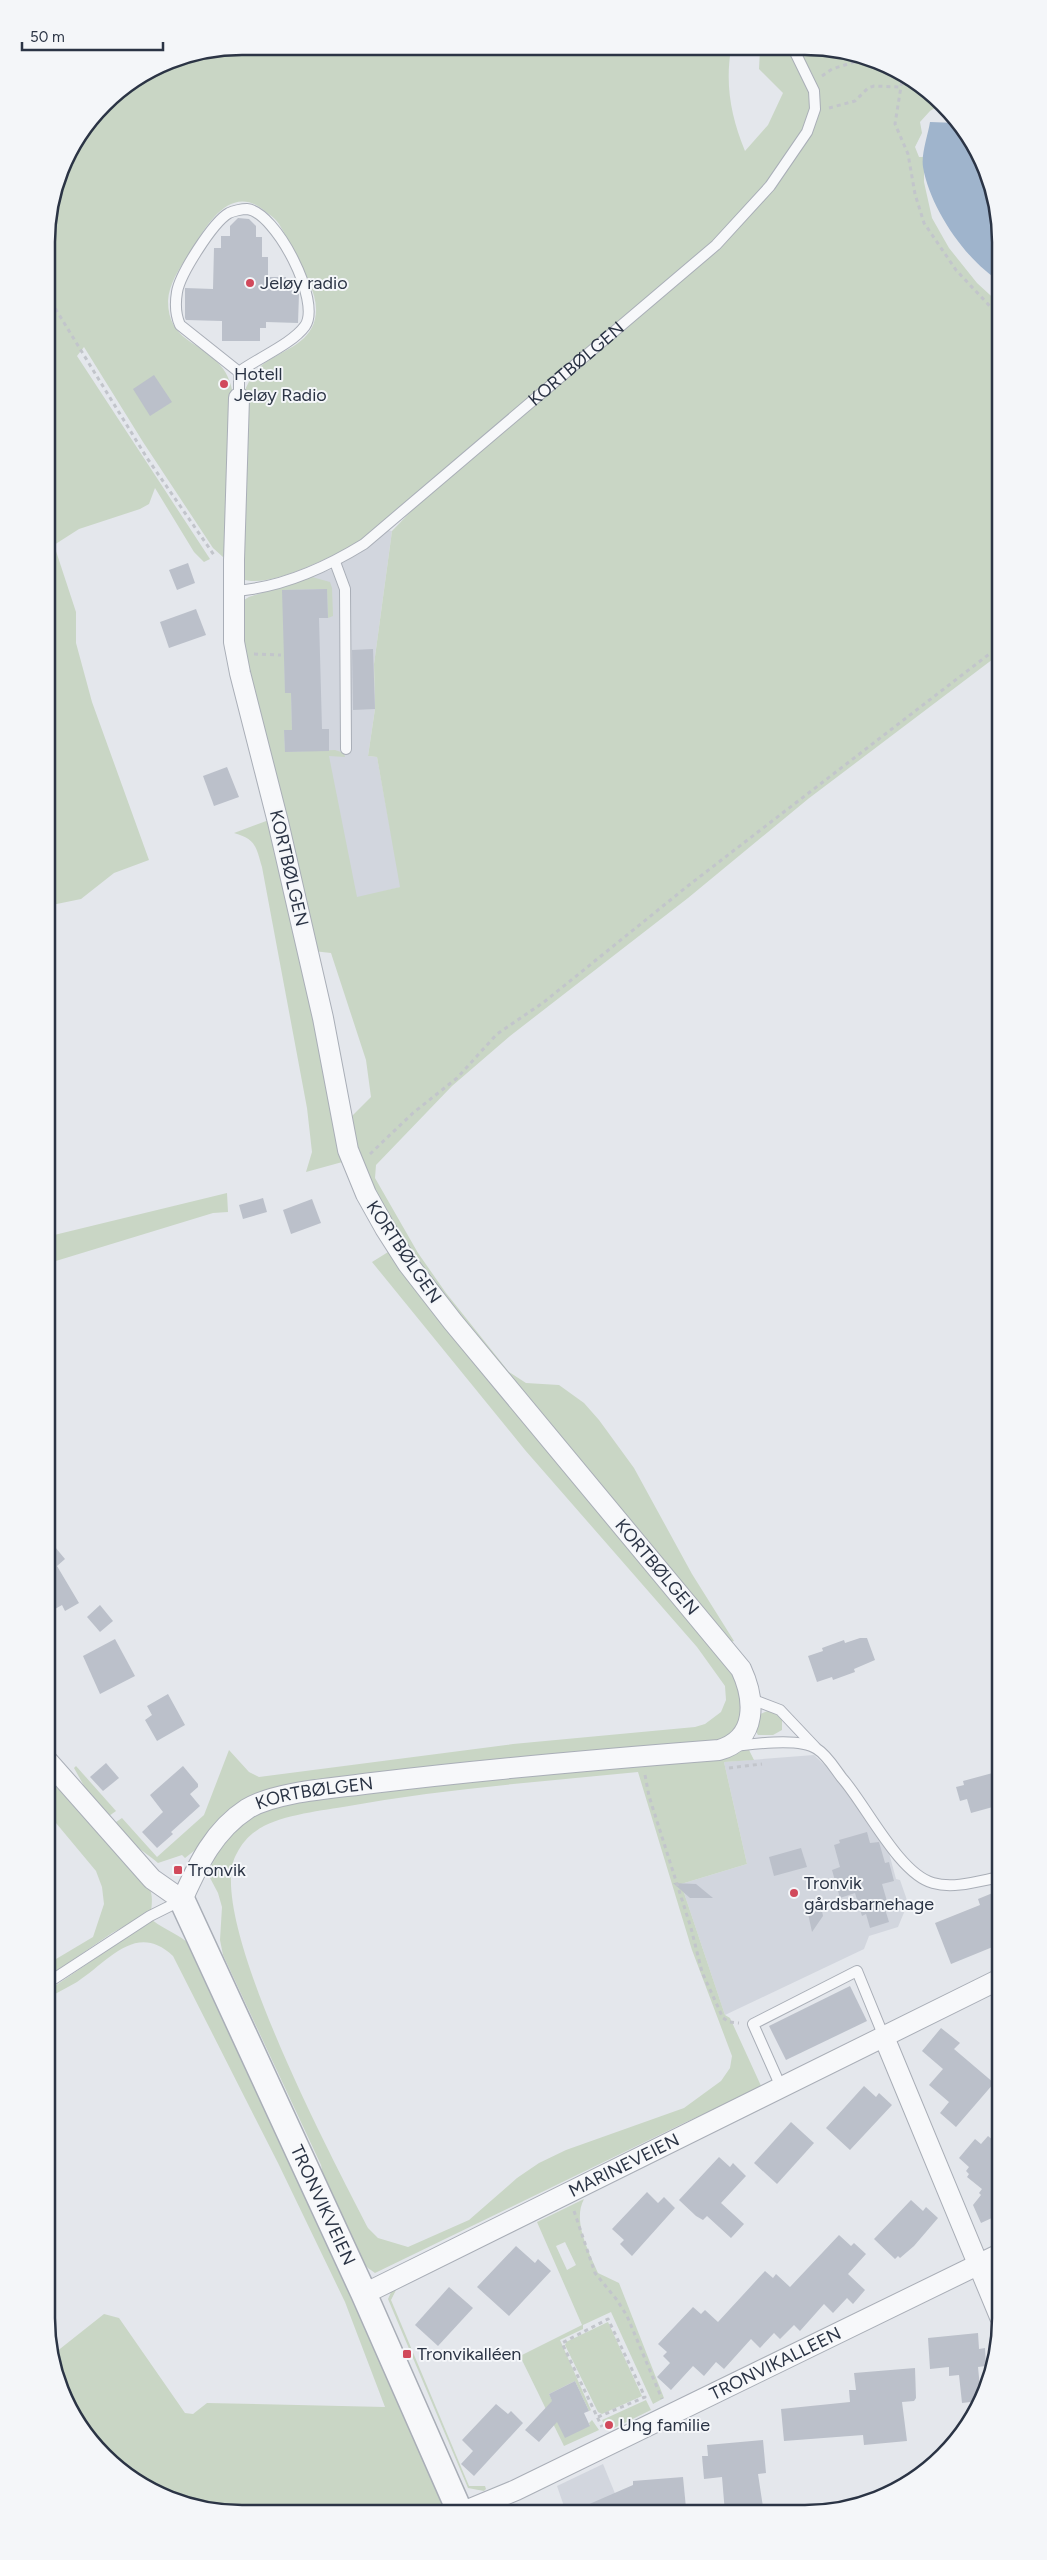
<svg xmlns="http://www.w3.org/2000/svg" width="1047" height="2560" viewBox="0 0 1047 2560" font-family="Figtree,sans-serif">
<rect width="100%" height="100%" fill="#e4e7ec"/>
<!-- built -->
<g fill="#d2d6de">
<path d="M387,530L392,531L374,664L375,709L368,756L377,757L401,887L357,898L332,922L241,602L249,597L330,570L358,554Z"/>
<path d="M814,1755L839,1779L889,1853L896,1879L900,1880L908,1903L898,1927L869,1936L864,1949L725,2015L681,1884L747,1864L724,1762Z"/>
<path d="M603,2464L623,2513L566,2512L557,2486Z"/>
</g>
<!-- green -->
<g fill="#c9d6c5" fill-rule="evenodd">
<path d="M242,46L731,49C725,85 731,117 745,151L768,125L783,93L759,69L760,49L790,50C796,62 806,77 810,91C820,133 743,210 716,238L363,540C336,554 270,590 242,579L244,393C248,382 253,373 262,365C281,350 309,345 315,319C320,297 306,277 297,258C291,247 286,235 279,224C276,219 270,215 266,212C233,183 209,221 194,246C184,262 169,281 168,301C168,341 200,341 220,365C229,375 232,387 234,400L227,553L223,557L213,548L143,442L84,347L77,356L210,559L204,562L194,552L155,488L149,504L140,509L79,529L54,545L76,612V643L92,702L149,860L114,873L81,899L47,906V229L67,155L113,95L168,61Z"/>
<path d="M799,50C813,50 827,48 841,50C871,53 923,81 941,104L930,111L920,122L922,133L915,147L919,157H924V182L932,218L949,248L977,283L1001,305V653L808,799L688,898L510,1036L452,1086L376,1165L375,1178L418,1253L446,1293L509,1372L526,1383L559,1385L584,1403L599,1420L634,1468L692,1574L734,1641L728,1643L411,1259L355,1154L351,1117L371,1097L366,1060L331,953L313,951L240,660L241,602L249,597L312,577L330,582L332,588L333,616L328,618L327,589L283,590L285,692L291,693L292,730H284L285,752L335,750L344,753L345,757L329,756L357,897L400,887L377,757L368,756L375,709L374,664L392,531L420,502L669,290L797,156L819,97L813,76Z"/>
<path d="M269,820L346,1161L306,1172L312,1152L307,1108L262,867C256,847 256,839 234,833Z"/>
<path d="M227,1193L228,1212L213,1213L46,1264V1237Z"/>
<path d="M393,1249L744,1686L743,1720L728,1740L307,1787L199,1847L185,1858L182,1855L158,1863C145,1851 120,1839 116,1822L122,1818L157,1857L204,1815L229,1750L249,1772L259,1777L513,1744L695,1727L705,1724L721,1712L726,1700L725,1686L697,1647L525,1450L372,1262Z"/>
<path d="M770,1710L782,1719V1730L773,1735H758L755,1730L758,1715Z"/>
<path d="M749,1750L754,1760L724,1762L747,1864L681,1884L725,2015L730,2018L762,2088L686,2122L375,2273C371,2270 366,2267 363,2263C351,2243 325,2188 321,2165L223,1955L220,1940L222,1907L218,1893L209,1876L217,1845L267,1805ZM638,1772L692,1950L732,2056L730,2068L721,2081L684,2108L566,2150L539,2163L517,2178L469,2220L408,2247L378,2238L368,2228C336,2165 201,1912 237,1853C241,1845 248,1836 256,1831C276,1816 318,1811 343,1807C440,1789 539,1782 638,1772Z"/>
<path d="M76,1766L116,1811L109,1816L88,1793L74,1768Z"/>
<path d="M46,1767L149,1887C153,1895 152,1902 151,1912L112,1933L46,1978V1965L93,1937L104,1904L102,1887L96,1871L46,1811Z"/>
<path d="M152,1920C165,1930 187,1938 195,1950L449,2512L204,2510L156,2494L113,2465L73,2416L53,2368L51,2356L104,2314L119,2318L185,2413L193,2414L207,2403L385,2407L345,2302L278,2163L173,1956C136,1921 108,1962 77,1982C67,1988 56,1993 46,1999V1992Z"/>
<path d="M584,2199C572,2221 589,2252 598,2273L619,2283L664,2398L653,2404L611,2312L583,2325V2329L560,2340L591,2410L589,2411L575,2381L549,2394L561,2419L590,2426L589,2423L592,2420L599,2430L564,2446L520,2356L582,2325L537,2222ZM565,2242L576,2265L567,2270L556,2246Z"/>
<path d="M398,2286L391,2300L469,2486H485L486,2489L484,2491L468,2488L388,2299L392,2290Z"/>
<path d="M608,2322L642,2396L602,2414L598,2412L565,2345L566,2342Z"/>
<path d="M646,2400L651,2410L608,2431L602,2420Z"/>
</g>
<!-- water -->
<path fill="#9fb4cc" d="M930,122L957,123C998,173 1001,221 1001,282C966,261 930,208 923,167C921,154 928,135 930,122Z"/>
<!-- building -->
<g fill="#bbc0ca">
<path d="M238,218L249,219L256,226V237H262V257H268V277H286V290H298L299,294L298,323L266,322V328H260V341H222V321L186,320L185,318V288L213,289L214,248H221V236H230V226Z"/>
<path d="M154,375L172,402L150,416L133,389Z"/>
<path d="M188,563L195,583L177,590L169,570Z"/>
<path d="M327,589L328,618H319L322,729H329V751L285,752L284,730H292L291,693H285L282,590Z"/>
<path d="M196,609L206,635L169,648L160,622Z"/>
<path d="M373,649L375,709L353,710L352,650Z"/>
<path d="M227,767L239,797L214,806L203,776Z"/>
<path d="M263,1198L267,1212L243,1219L239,1205Z"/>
<path d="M312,1199L321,1223L291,1234L283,1210Z"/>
<path d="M46,1547L49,1552L55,1547L65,1559L57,1566L79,1603L65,1611L62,1605L46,1614Z"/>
<path d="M100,1605L113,1621L100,1632L87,1617Z"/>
<path d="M860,1638H867L875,1660L854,1669L855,1672L833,1680L832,1677L817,1682L808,1656L823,1651L822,1648L844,1640L845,1643Z"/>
<path d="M115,1639L135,1676L100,1694L83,1656Z"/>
<path d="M168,1694L185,1725L157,1741L145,1720L152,1715L147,1706Z"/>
<path d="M106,1763L119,1778L103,1791L90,1777Z"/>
<path d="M183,1766L198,1784V1787L190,1794L200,1806L171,1832L173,1834L157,1848L142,1832L163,1812L150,1795Z"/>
<path d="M1000,1771V1805L971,1813L967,1799L960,1801L956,1787L964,1785L963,1781Z"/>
<path d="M867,1832L870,1843L879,1842L885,1863L889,1862L894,1881L882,1884L889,1908L885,1909L889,1922L870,1928L866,1914L862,1916L855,1893L840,1898L832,1870L840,1867L834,1845L840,1843L839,1840Z"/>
<path d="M801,1848L807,1867L774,1876L769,1857Z"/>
<path d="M673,1883L696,1884L713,1898H690Z"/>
<path d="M1000,1890V1944L951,1964L935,1923L980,1905L978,1899Z"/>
<path d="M821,1906L823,1916L812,1932L807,1909Z"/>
<path d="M850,1986L867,2021L786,2060L769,2026Z"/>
<path d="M941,2028L960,2043L954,2049L994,2083L956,2127L940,2113L949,2102L929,2085L943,2069L922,2051Z"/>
<path d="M864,2086L876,2097L879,2093L892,2105L850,2150L826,2128Z"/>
<path d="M791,2122L814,2143L777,2184L754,2163Z"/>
<path d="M988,2136L1000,2146V2203L992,2213L994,2217L981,2223L973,2205L981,2195L979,2193L982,2189L967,2177L969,2174L966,2171L969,2167L959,2158L975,2139L981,2144Z"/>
<path d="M719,2157L730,2167L733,2163L746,2176L721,2203L744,2224L731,2238L707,2216L703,2220L696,2216L679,2200Z"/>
<path d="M647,2192L658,2203L664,2197L675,2208L632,2256L620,2244L624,2240L612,2229Z"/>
<path d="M911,2200L923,2211L926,2207L938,2218L914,2246L900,2258L898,2256L895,2259L874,2239Z"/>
<path d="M839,2235L851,2246L854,2243L866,2254L848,2274L865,2290L853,2304L847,2298L833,2313L824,2304L800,2331L794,2325L780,2339L774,2333L760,2348L751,2339L724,2369L716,2362L704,2376L693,2366L671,2390L657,2377L670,2363L663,2356L667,2352L658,2344L693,2307L701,2314L705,2310L718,2322L765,2271L773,2278L776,2274L790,2287Z"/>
<path d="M516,2246L535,2263L538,2259L551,2271L509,2316L477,2287Z"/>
<path d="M449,2287L473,2308L438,2346L415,2325Z"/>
<path d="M978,2333L979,2349L985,2348L986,2366L978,2367L981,2398L979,2401L962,2403L959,2375L949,2376V2367L930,2369L928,2338Z"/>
<path d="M915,2368L916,2398L914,2401L902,2402L907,2441L864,2445L863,2435L784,2441L781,2409L850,2402L849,2390H856L854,2373Z"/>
<path d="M575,2381L589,2411L584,2413L590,2426L565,2438L557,2422L539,2442L525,2430L552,2401L549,2394Z"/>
<path d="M496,2404L508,2414L511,2411L523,2423L474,2476L461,2464L473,2451L462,2440Z"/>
<path d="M763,2440L766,2473L758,2474L763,2507L725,2513L722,2477L704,2479L702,2456H708L707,2445Z"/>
<path d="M683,2477L686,2508L679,2509V2510L654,2513L571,2512L633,2485V2481Z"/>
</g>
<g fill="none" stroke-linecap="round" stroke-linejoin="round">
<!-- service casing -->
<g stroke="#a9aeb7" stroke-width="12">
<g id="service">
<path d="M239,372L180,325C175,314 175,304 177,292C180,274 213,222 229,213C233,211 242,209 247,209C276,212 322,302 305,326C292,344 258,358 239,372V398"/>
<path d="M335,562L345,589L346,749"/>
<path id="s1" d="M234,591C280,588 325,568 364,544L716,245L770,186L807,132L815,109L814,91L794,50"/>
<path d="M751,1699L780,1710L815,1747"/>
<path d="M735,1746C755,1744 800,1737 817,1749C827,1755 835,1769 842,1778C866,1805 899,1874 933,1883C954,1889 979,1881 1000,1877"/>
<path d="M46,1984L150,1916L182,1900"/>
<path d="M781,2087L753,2024L857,1971L884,2037"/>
</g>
</g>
<!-- minor casing -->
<g stroke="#a9aeb7" stroke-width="22">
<g id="minor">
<path id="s2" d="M46,1759L152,1879L182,1900C198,1865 213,1831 247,1809C276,1791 338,1788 372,1783C488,1769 603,1759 719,1750C758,1739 755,1699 741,1669L453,1322L408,1264L385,1228L366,1194L348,1150L323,1018L278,822L240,673L234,642V560L239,398"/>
<path d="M884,2037L1000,2317"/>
<path id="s3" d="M364,2294L1000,1979"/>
<path id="s4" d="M463,2512L516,2490L1000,2254"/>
</g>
</g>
<!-- tertiary casing -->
<g stroke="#a9aeb7" stroke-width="28">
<g id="tertiary">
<path id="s5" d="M182,1900L364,2294L460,2512"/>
</g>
</g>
<!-- path -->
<g stroke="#c2c5cb" stroke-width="3" stroke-dasharray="4 4" stroke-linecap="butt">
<path d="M903,74L895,124L908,154L915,194L924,223L956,270L1001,318"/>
<path d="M822,76L832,69L867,58"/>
<path d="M829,108L855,101L868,88L874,86L900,87"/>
<path d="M47,295L147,458L214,555"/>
<path d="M254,654L281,655"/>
<path d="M370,1154L413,1113L457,1078L497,1034L544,1002L689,885L1001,645"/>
<path d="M729,1768L762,1764"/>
<path d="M645,1775L649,1796L691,1928L702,1972L723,2018L729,2022L739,2023"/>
<path d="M574,2211L595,2273L617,2300L627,2316L662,2399"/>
<path d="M598,2417L645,2397L608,2319L562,2343L602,2427"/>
</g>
<!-- service -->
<use href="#service" stroke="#f7f8fa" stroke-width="10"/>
<!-- minor -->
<use href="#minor" stroke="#f7f8fa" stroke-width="20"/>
<!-- tertiary -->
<use href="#tertiary" stroke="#f7f8fa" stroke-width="25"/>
</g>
<!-- markers -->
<g fill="#d1495b" stroke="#f4f6f9" stroke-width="2">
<circle cx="250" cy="283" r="5"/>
<circle cx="224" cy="384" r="5"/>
<rect x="173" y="1865" width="10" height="10" rx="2.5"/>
<circle cx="794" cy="1893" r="5"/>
<rect x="402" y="2349" width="10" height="10" rx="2.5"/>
<circle cx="609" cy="2425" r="5"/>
</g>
<g text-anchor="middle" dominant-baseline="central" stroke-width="4" stroke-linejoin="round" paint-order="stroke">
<!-- poi labels -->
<g font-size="18" fill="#2b3445" stroke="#f4f6f9" text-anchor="start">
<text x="260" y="283">Jeløy radio</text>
<text x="234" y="374">Hotell<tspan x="234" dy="21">Jeløy Radio</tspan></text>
<text x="188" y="1870">Tronvik</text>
<text x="804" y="1883">Tronvik<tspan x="804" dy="21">gårdsbarnehage</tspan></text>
<text x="417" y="2354">Tronvikalléen</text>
<text x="619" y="2425">Ung familie</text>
</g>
<!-- street labels -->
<g font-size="18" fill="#2b3445" stroke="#f4f6f9">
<text stroke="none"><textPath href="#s1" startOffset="418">KORTBØLGEN</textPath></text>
<text transform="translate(289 868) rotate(77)">KORTBØLGEN</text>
<text transform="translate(404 1252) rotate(56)">KORTBØLGEN</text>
<text transform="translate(657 1567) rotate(50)">KORTBØLGEN</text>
<text stroke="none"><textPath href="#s2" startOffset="380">KORTBØLGEN</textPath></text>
<text stroke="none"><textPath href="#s3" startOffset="290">MARINEVEIEN</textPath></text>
<text stroke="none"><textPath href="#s5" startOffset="336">TRONVIKVEIEN</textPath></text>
<text stroke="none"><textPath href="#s4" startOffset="346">TRONVIKALLEEN</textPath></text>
</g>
</g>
<!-- crop -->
<path d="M0 0H1047V2560H0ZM242 55H805A187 187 0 0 1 992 242V2318A187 187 0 0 1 805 2505H242A187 187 0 0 1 55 2318V242A187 187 0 0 1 242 55Z" fill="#f4f6f9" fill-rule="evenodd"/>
<path fill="none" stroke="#2b3445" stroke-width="2.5" d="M242 55H805A187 187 0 0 1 992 242V2318A187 187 0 0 1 805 2505H242A187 187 0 0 1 55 2318V242A187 187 0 0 1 242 55Z"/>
<!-- scale -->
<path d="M22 42v8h141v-8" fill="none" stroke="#2b3445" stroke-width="2.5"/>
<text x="30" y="42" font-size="15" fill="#2b3445" stroke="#f4f6f9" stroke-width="4" paint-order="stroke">50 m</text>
</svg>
